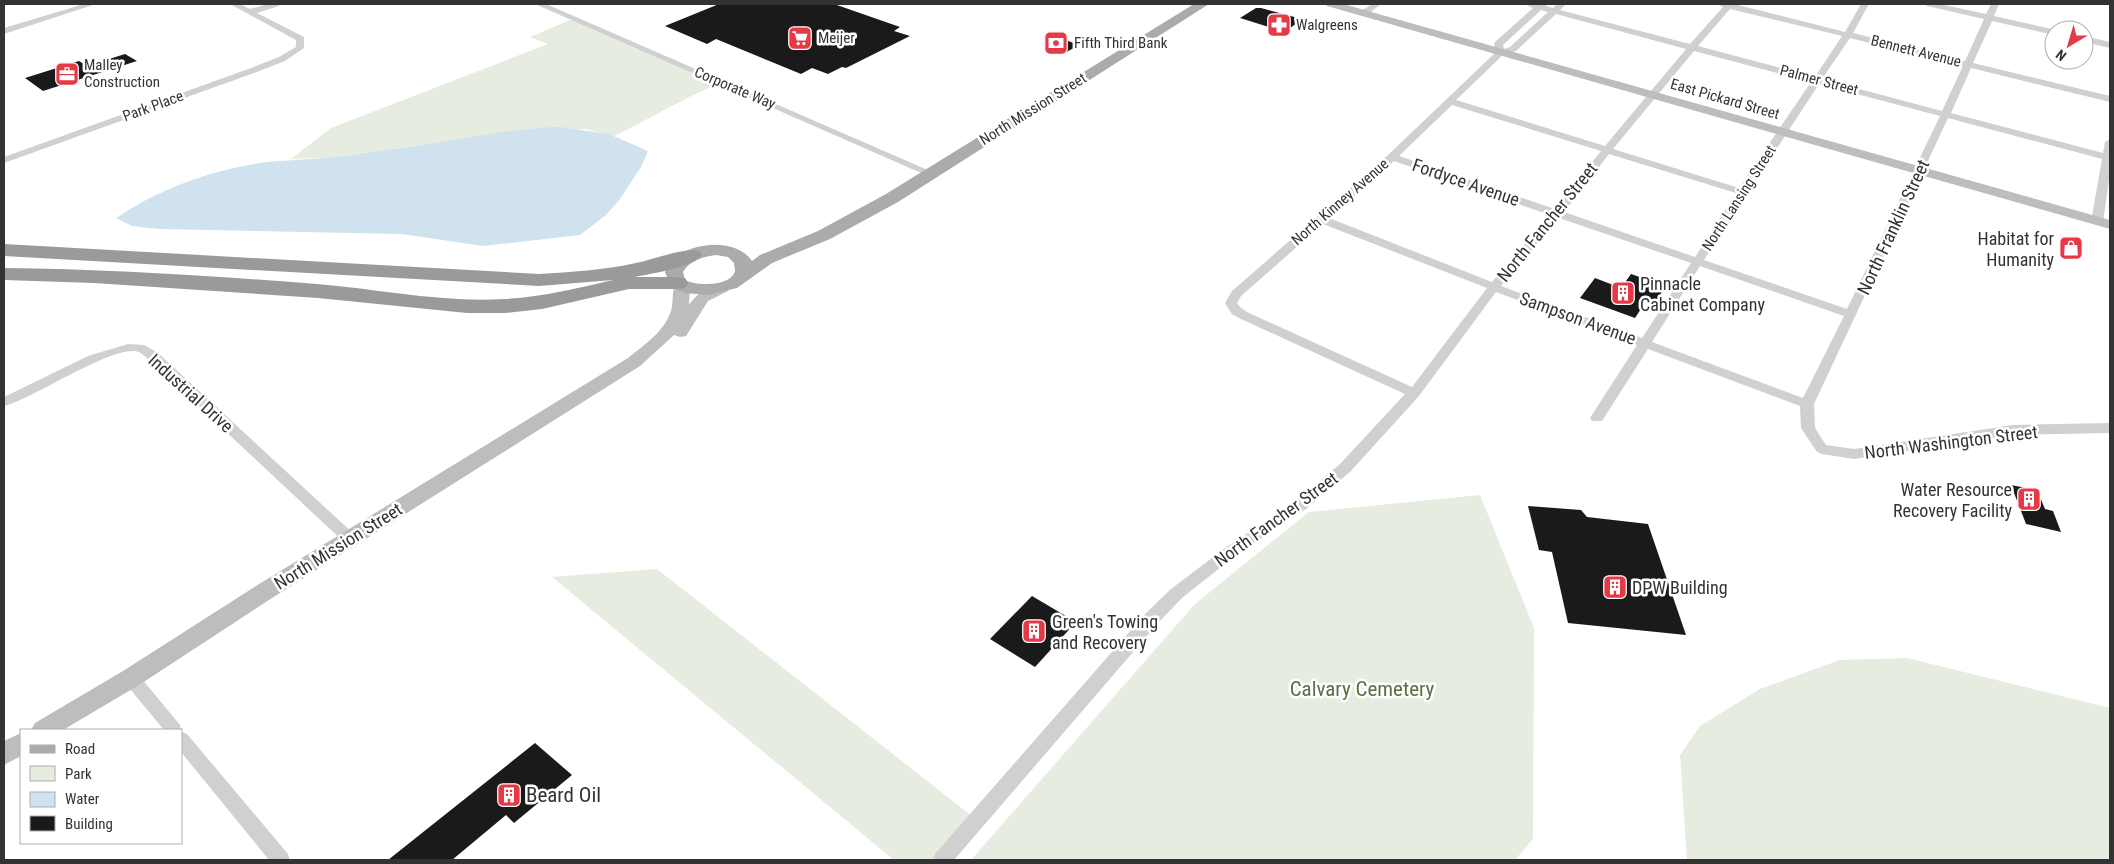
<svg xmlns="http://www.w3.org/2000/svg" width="2114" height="864" viewBox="0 0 2114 864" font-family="'Roboto Condensed',sans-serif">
<rect width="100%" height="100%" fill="#fff"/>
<!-- green -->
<g fill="#e6ecdf">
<path d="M572,19L722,82L689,97L615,136L585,129L471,139L323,158L291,159L331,128L548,44L530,37Z"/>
<path d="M1480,495L1534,628L1533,839L1515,860H971L1195,604L1309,512Z"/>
<path d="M657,569L977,820L942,860H894L552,577Z"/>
<path d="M1907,658L2110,708V860H1687L1680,755L1700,726L1760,689L1840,660Z"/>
</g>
<!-- water -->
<path fill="#cfe2ee" d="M560,127L609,134L648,151L641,167L620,199L606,215L580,235L483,246L402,234L158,229L132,226L116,218C159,189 208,171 260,163C281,160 302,160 324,158C352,155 381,150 410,147C460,140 509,128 560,127Z"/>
<!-- building -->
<g fill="#1a1a1a">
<path d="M719,4H834L900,27L894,31L910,36L846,68L842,67L828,74L812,68L801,74L716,39L707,44L665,26Z"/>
<path d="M1256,8H1261L1302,19L1285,32L1240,18Z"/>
<path d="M1060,38L1079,45L1063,54L1044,48Z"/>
<path d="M125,54L137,61L43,91L25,78L79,61L87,66Z"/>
<path d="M1631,274L1666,286L1656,301L1648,298L1635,318L1580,298L1595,278L1621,288Z"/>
<path d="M2011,485L2037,490L2045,509L2053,511L2061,532L2026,524Z"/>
<path d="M1528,506L1581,510L1587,517L1648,524L1686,635L1568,623L1552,552L1539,550Z"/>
<path d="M1032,596L1076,622L1035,667L990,639Z"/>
<path d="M535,743L572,775L514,823L506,815L452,860H388Z"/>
</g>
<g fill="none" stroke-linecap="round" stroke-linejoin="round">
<!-- street -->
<g fill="#d0d0d0" fill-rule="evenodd">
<path d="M84,4H96L4,34V28Z"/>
<path d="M230,4H240L250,9L268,4H280L279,6L257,13L304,37V48L285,61L257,72L4,163V157L251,68L279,57L296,47V40Z"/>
<path d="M535,4H546L937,174L936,176H928Z"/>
<path d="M1372,4H1381L1367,15H1361V11Z"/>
<path d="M1524,4H1547L1546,6L1553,8L1557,4H1566L1560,10L1690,44L1723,7L1718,4H1734L1845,32L1861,4H1869L1853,33L1965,61L1984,19L1927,6L1926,4H1940L1986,14L1991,4H1999L1994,16L2056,30H2054V35L1992,21L1973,63L2110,96V102L1971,68L1951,113L2103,153L2105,142L2110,139V173L2103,222L2097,225L2091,222L2102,159L1948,118L1814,404L1815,428L1826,445L1854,449L2013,425L2110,423V433L2013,435L1854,459L1822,454L1817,452L1801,428L1800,406L1648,349L1602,421H1592L1590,418L1637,345L1496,292L1419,396L1350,472L1306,509L1235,556L1183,597L1158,623L954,860H933L935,854L1146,613L1171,589L1225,548L1296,501L1340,464L1405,394L1241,319L1232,314L1225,303L1232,291L1388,155L1496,52L1494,44L1495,42L1533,8ZM1730,9L1842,36L1815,77L1698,46ZM1541,10L1548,12L1510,47L1504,49L1503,45ZM1556,14L1686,49L1605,146L1456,100L1504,54L1516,51ZM1850,38L1963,66L1942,111L1822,79ZM1694,51L1811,82L1739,188L1613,149ZM1819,84L1940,116L1847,309L1704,260ZM1452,105L1601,151L1555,209L1399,156ZM1609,154L1736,193L1695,257L1564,212ZM1394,161L1550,215L1492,282L1329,218ZM1559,218L1691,263L1642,338L1501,286ZM1323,224L1487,288L1412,387L1249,313L1241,308L1237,303L1241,296ZM1700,266L1844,316L1803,398L1652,342Z"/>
<path d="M2084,36L2110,42V48L2084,42Z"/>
<path d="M128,344L144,345L158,353L355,535L358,539L355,543L350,545L345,543L148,359C146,357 142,354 139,352C114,343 32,400 4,406V397L88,356Z"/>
<path d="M131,671L137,673L180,725L182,732L187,734L288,854L290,860H269L181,752V730H164L125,683L123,678L125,673Z"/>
</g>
<!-- secondary -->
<g fill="#bdbdbd" fill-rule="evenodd">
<path d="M1325,4H1343L2110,220V229L1327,6Z"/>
<path d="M682,282L688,284L690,287L689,305C697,293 713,281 728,285L730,288L728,291L708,301L686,336L680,337L674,335L640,366L272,598L139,685L63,730H31L35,723L123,671L256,586L628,358C644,345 664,332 671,311C674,302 671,291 676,284Z"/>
<path d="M21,733V756L4,765V741Z"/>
</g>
<!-- primary -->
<path fill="#ababab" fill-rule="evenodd" d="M1194,4H1209L898,202L830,239L772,263L737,288L708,295L685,293L671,287L665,272C669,265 673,259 680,254C700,242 737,239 752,261L760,255L818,231L886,194ZM716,255L728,257L734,263C734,265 735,268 735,271C731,287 696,286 685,280L683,272C690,260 703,257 716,255Z"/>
<!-- highway -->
<path fill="#9a9a9a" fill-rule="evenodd" d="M4,244L539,274C571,272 604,270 636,263C652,260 685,247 699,251L702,255C695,267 649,274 634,277H677L685,278L688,283L685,288L677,289H629L542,309L505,313H467L318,298L94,283L4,280V268C108,269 213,276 317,284C379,289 443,303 505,299C542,297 578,288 613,280L539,286L4,256Z"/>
</g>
<!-- icons -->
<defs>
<g id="pharmacy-square" transform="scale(1.25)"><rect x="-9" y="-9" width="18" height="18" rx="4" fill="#e63946" stroke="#fff"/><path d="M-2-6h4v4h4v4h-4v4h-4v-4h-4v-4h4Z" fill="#fff"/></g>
<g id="supermarket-square" transform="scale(1.25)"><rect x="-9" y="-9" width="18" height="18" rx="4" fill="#e63946" stroke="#fff"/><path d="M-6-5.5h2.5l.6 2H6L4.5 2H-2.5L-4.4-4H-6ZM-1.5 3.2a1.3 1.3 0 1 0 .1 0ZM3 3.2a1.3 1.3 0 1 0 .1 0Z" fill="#fff"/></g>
<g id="bank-square" transform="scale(1.25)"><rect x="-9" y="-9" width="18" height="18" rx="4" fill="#e63946" stroke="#fff"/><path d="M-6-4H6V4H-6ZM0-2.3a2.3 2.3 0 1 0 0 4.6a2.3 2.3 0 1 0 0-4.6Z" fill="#fff"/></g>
<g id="office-square" transform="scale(1.25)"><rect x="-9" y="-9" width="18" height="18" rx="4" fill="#e63946" stroke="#fff"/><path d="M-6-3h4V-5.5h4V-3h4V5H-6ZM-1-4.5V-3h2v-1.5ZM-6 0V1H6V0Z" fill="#fff"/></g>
<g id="shop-square" transform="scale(1.25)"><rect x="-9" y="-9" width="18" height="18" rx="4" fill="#e63946" stroke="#fff"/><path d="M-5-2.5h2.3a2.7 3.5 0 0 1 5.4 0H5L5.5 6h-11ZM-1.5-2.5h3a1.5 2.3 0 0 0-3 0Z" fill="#fff"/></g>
<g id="building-square" transform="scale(1.25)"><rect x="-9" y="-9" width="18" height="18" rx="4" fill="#e63946" stroke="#fff"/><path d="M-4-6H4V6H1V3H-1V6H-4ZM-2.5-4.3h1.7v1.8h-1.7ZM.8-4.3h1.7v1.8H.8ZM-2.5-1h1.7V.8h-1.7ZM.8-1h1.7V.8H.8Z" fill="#fff"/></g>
</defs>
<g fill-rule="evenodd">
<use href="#pharmacy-square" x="1279" y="25"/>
<use href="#supermarket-square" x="800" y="38"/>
<use href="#bank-square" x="1056" y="43"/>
<use href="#office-square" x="67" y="74"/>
<use href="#shop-square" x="2071" y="248"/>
<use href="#building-square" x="1623" y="293"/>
<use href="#building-square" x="2029" y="499"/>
<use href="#building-square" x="1615" y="587"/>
<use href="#building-square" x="1034" y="631"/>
<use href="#building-square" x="509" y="795"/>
</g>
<g text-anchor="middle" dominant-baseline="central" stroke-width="5" stroke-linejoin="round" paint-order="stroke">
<!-- far-poi labels -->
<g font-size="15" fill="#333" stroke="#fff" text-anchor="start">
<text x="1296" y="25">Walgreens</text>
<text x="818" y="38">Meijer</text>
<text x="1074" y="43">Fifth Third Bank</text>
<text x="84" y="65">Malley<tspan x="84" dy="17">Construction</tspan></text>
</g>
<!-- far-street labels -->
<g font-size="15" fill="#333" stroke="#fff">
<text transform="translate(1916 51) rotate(14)">Bennett Avenue</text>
<text transform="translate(1819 80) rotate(15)">Palmer Street</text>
<text transform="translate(735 88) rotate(23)">Corporate Way</text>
<text transform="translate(1725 99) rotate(16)">East Pickard Street</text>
<text transform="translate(153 106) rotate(-20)">Park Place</text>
<text transform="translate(1033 109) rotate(-32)">North Mission Street</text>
<text transform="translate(1739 198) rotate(-57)">North Lansing Street</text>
<text transform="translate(1340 202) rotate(-41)">North Kinney Avenue</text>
</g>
<!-- street labels -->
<g font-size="18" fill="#333" stroke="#fff">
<text transform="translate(1466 182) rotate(19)">Fordyce Avenue</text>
<text transform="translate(1547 222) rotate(-51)">North Fancher Street</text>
<text transform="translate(1893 227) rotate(-65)">North Franklin Street</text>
<text transform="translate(1578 318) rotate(20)">Sampson Avenue</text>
<text transform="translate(191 393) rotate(42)">Industrial Drive</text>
<text transform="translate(1951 442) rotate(-7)">North Washington Street</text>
<text transform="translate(1276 519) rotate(-36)">North Fancher Street</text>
<text transform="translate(338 546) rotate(-32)">North Mission Street</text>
</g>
<!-- poi labels -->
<g font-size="18" fill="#333" stroke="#fff" text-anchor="start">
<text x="2054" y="238" text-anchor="end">Habitat for<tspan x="2054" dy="21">Humanity</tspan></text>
<text x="1640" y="283">Pinnacle<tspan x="1640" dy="21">Cabinet Company</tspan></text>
<text x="2012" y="489" text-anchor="end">Water Resource<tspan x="2012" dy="21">Recovery Facility</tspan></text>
<text x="1632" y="587">DPW Building</text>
<text x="1052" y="621">Green's Towing<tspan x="1052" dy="21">and Recovery</tspan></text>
</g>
<!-- near-park labels -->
<g font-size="21" fill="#56703f" stroke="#fff">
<text x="1362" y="689">Calvary Cemetery</text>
</g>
<!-- near-poi labels -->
<g font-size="21" fill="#333" stroke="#fff" text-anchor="start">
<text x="526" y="795">Beard Oil</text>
</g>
</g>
<!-- border -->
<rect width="2114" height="864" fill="none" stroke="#333333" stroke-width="10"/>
<!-- legend -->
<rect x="20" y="729" width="162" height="115" fill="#ffffff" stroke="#adadad"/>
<rect x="30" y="745" width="25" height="8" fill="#ababab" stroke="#adadad"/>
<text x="65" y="754" font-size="15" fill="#333333">Road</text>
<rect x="30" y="766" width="25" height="15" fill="#e6ecdf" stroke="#adadad"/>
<text x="65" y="779" font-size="15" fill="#333333">Park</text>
<rect x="30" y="792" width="25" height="15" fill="#cfe2ee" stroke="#adadad"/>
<text x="65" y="804" font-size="15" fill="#333333">Water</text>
<rect x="30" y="816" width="25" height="15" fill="#1a1a1a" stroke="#adadad"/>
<text x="65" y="829" font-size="15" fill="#333333">Building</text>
<!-- north arrow -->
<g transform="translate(2069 45) rotate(218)"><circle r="24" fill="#ffffff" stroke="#adadad"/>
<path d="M0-4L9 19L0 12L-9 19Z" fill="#e63946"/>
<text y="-8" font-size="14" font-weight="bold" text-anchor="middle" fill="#333333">N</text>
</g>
</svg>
